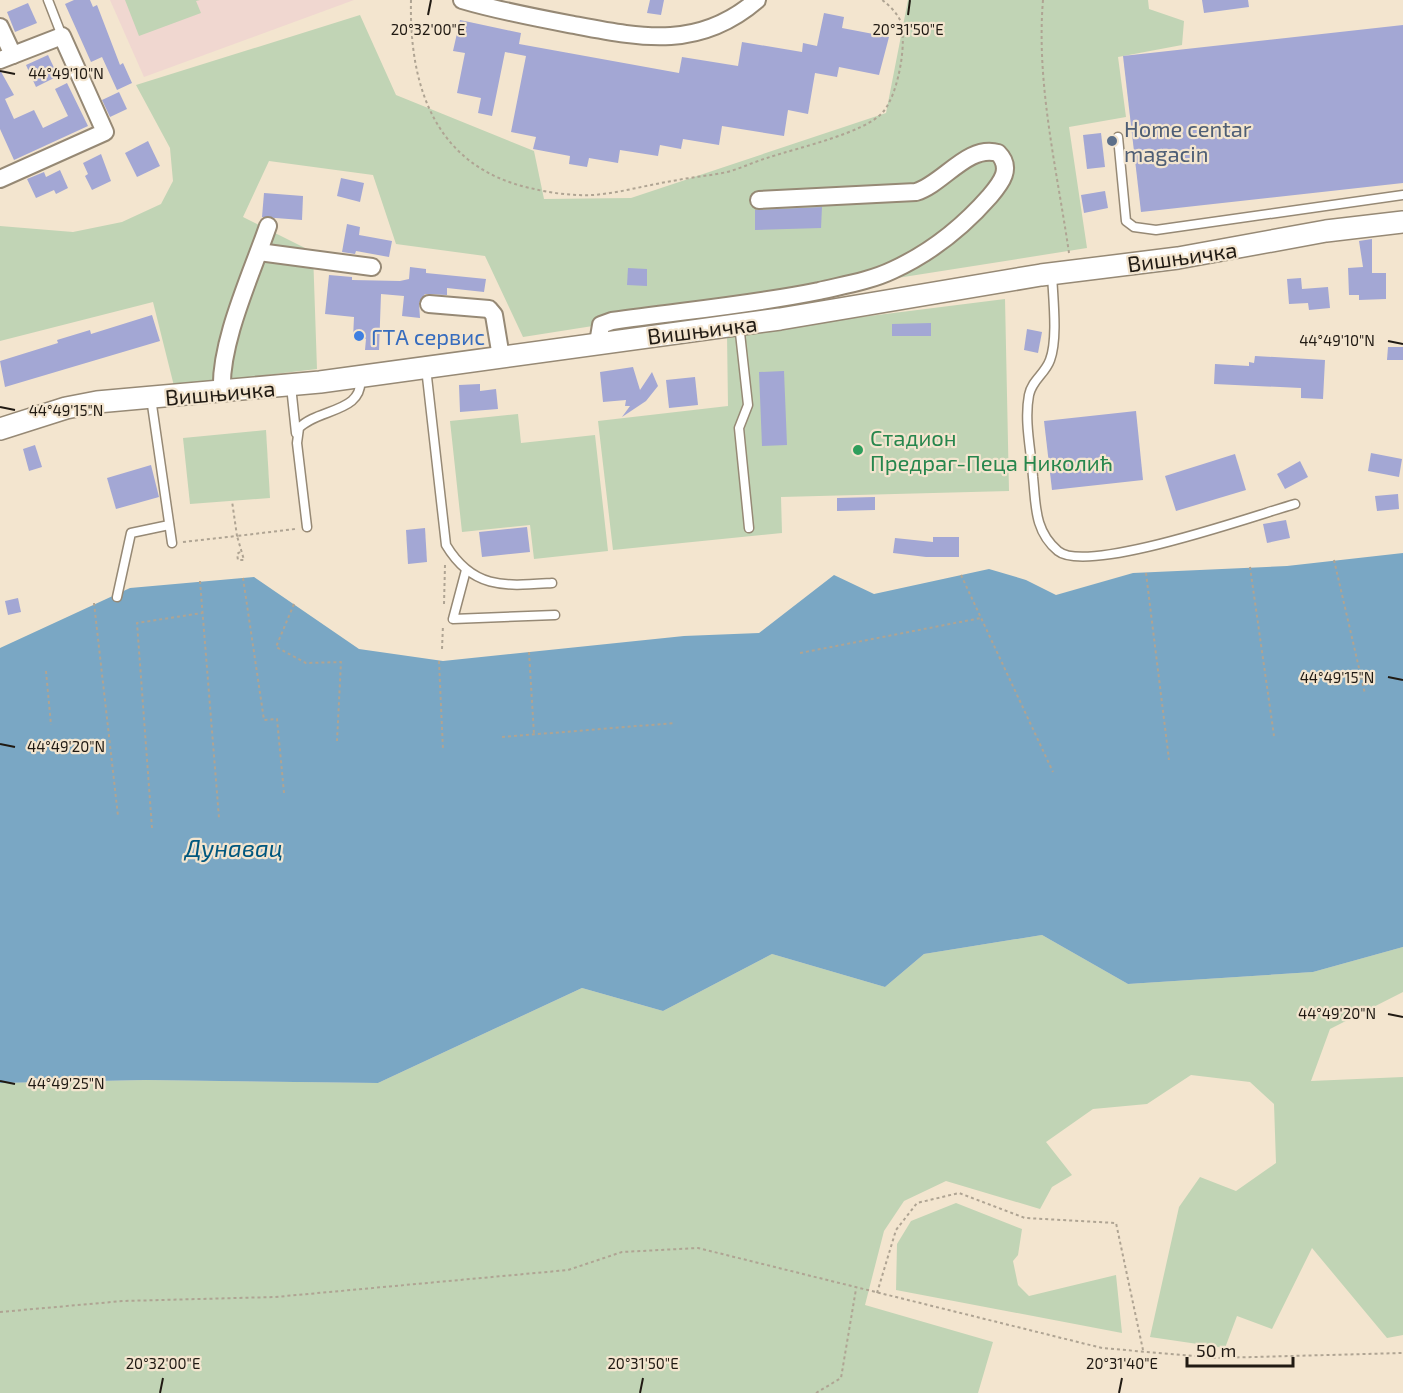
<svg xmlns="http://www.w3.org/2000/svg" width="1403" height="1393" viewBox="0 0 1403 1393" font-family="'Exo 2',sans-serif">
<rect width="100%" height="100%" fill="#f3e5cf"/>
<!-- education -->
<path fill="#f0d7d0" d="M110,0H354L144,77Z"/>
<!-- green -->
<g fill="#c1d4b5">
<path d="M125,0H200L196,1L201,13L139,36Z"/>
<path d="M908,0H1148L1149,9L1184,21L1182,45L1118,57L1126,117L1069,127L1087,248L523,337L485,256L396,244L373,175L269,161L243,217L313,252L317,369L174,386L153,302L0,341V226L73,232L122,222L161,204L173,181L170,148L136,85L360,15L396,95L534,151L544,199L631,198L886,113Z"/>
<path d="M1005,299L1009,491L781,497L782,533L613,550L598,421L728,406L727,334Z"/>
<path d="M518,414L521,443L595,435L608,551L534,559L530,525L462,532L450,421Z"/>
<path d="M266,430L270,498L190,504L183,438Z"/>
<path d="M1042,935L1128,984L1313,972L1403,947V992L1330,1029L1311,1081L1403,1077V1335L1387,1338L1312,1248L1272,1329L1237,1316L1225,1348L1150,1337L1179,1207L1200,1177L1236,1191L1276,1163L1274,1104L1250,1082L1191,1075L1147,1104L1093,1109L1046,1142L1072,1175L1052,1187L1040,1209L946,1181L904,1201L884,1231L865,1305L993,1342L978,1393H0V1083L146,1080L378,1083L582,988L663,1011L772,954L885,987L924,954Z"/>
<path d="M956,1203L1022,1229L1018,1255L1013,1261L1018,1285L1029,1296L1116,1275L1122,1333L896,1290L897,1244L911,1221Z"/>
</g>
<!-- water -->
<path fill="#7aa7c4" d="M1403,553V947L1313,972L1128,984L1042,935L924,954L885,987L772,954L663,1011L582,988L378,1083L146,1080L0,1083V648L130,588L254,577L359,649L443,661L684,636L759,633L834,575L874,594L989,569L1026,580L1056,595L1133,573L1287,566Z"/>
<!-- building -->
<g fill="#a3a7d4">
<path d="M74,0H90L93,7L97,5L120,65L123,63L132,83L117,90L102,57L91,62L65,4Z"/>
<path d="M650,0H664L661,15L647,13Z"/>
<path d="M1202,0H1248L1249,7L1204,13Z"/>
<path d="M28,3L37,23L15,32L7,12Z"/>
<path d="M824,13L844,17L842,28L889,37L879,75L839,67L837,77L815,73L808,114L788,110L784,136L722,126L719,145L683,139L681,149L660,145L658,156L620,150L618,163L589,158L587,167L569,164L570,156L533,149L536,137L511,132L526,56L505,52L492,116L478,113L481,98L457,93L465,53L453,51L460,20L521,33L519,44L679,73L682,57L738,66L742,42L802,52L803,43L817,46Z"/>
<path d="M1403,25V183L1141,212L1123,56Z"/>
<path d="M48,55L58,76L36,87L26,65Z"/>
<path d="M0,70L14,95L5,99L14,119L34,110L43,128L68,116L55,89L67,83L88,126L14,160L0,129Z"/>
<path d="M119,92L127,109L110,117L102,100Z"/>
<path d="M1101,133L1105,167L1087,169L1083,135Z"/>
<path d="M148,141L160,166L137,177L125,153Z"/>
<path d="M101,154L111,181L92,190L85,176L88,174L83,163Z"/>
<path d="M60,170L68,188L56,194L54,190L36,198L27,179L44,172L46,177Z"/>
<path d="M341,178L364,183L360,202L337,196Z"/>
<path d="M1105,191L1108,208L1084,213L1081,195Z"/>
<path d="M264,193L303,196L302,220L262,217Z"/>
<path d="M822,207L821,228L755,230V210Z"/>
<path d="M347,224L360,227L359,235L392,241L389,257L356,251L355,254L342,252Z"/>
<path d="M1372,239V273H1386V299L1359,300V295H1349L1348,268L1363,267L1359,241Z"/>
<path d="M410,267L426,269V273L486,279L484,292L447,288V295L425,294L419,303L420,318L402,316L404,296L381,294L379,350H365L366,339H353L354,317L325,314L329,275L352,277V280L400,281L409,279Z"/>
<path d="M628,268L647,269V286L627,285Z"/>
<path d="M1301,278L1302,289L1328,287L1330,308L1309,310L1308,303L1289,304L1287,279Z"/>
<path d="M152,315L160,341L5,387L0,361L58,343L57,340L90,330L91,334Z"/>
<path d="M931,323V336H892V324Z"/>
<path d="M1027,329L1042,332L1038,353L1024,350Z"/>
<path d="M1388,347H1403V360H1387Z"/>
<path d="M1255,356L1325,360L1323,399L1301,398V388L1214,384L1215,364L1249,366V362L1254,363Z"/>
<path d="M633,367L640,390L652,372L658,386L646,401L622,417L630,406H625L626,400L603,402L600,372Z"/>
<path d="M784,371L787,445L762,446L759,372Z"/>
<path d="M695,377L698,405L669,408L666,380Z"/>
<path d="M480,384V391L496,389L498,409L460,412L459,385Z"/>
<path d="M1136,411L1143,480L1052,490L1044,421Z"/>
<path d="M35,445L42,467L29,471L23,449Z"/>
<path d="M1371,453L1402,459L1399,477L1368,471Z"/>
<path d="M1235,454L1246,490L1176,511L1165,476Z"/>
<path d="M1300,461L1308,477L1285,489L1277,474Z"/>
<path d="M151,465L159,497L116,509L107,478Z"/>
<path d="M1398,494L1399,509L1377,511L1375,496Z"/>
<path d="M875,497V510L837,511V498Z"/>
<path d="M1286,520L1290,538L1267,543L1263,524Z"/>
<path d="M527,527L530,552L482,557L479,532Z"/>
<path d="M425,528L427,562L408,564L406,530Z"/>
<path d="M933,537H959V557H926L893,553L895,538L933,542Z"/>
<path d="M18,598L21,612L8,615L5,601Z"/>
</g>
<g fill="none" stroke-linecap="round" stroke-linejoin="round">
<!-- service casing -->
<g stroke="#968975" stroke-width="11">
<g id="service">
<path d="M48,0L62,36"/>
<path d="M1118,137L1126,221L1134,227L1156,230L1403,195"/>
<path d="M1052,274C1053,298 1058,339 1050,360C1045,374 1032,380 1029,395C1024,421 1031,450 1033,477C1036,505 1034,531 1058,551C1087,575 1256,515 1295,504"/>
<path d="M739,324L748,405L739,428L749,528"/>
<path d="M426,368L446,545C473,590 506,586 552,583"/>
<path d="M291,386L296,433"/>
<path d="M151,398L172,543"/>
<path d="M307,527L297,443L299,428C318,408 365,413 360,377"/>
<path d="M466,570L453,619L555,615"/>
<path d="M117,597L131,533L169,525"/>
</g>
</g>
<!-- minor casing -->
<g stroke="#968975" stroke-width="20">
<g id="minor">
<path d="M462,0C499,11 537,18 574,25C642,38 699,50 757,0"/>
<path d="M0,27L13,55"/>
<path d="M0,60L62,36L105,132L0,179"/>
<path d="M259,252L372,267"/>
<path d="M429,304L489,309L494,315L501,357"/>
<path d="M598,343L601,325L612,321C681,311 751,305 819,291C844,285 870,281 893,270C932,252 962,228 990,196C1001,183 1013,168 998,153C968,144 943,184 916,192L759,200"/>
<path d="M222,392C219,343 252,273 268,226"/>
</g>
</g>
<!-- tertiary casing -->
<g stroke="#968975" stroke-width="24">
<path id="tertiary" d="M0,429L66,408L97,402L320,382L780,319L1041,275L1178,258L1326,231L1403,222"/>
</g>
<!-- path -->
<g stroke="#afa493" stroke-width="2" stroke-dasharray="3 3" stroke-linecap="butt">
<path d="M411,0C409,88 436,167 530,188C550,193 572,196 593,195C620,193 646,185 673,181C691,177 709,176 727,172C742,168 756,161 770,157C797,148 865,133 883,112C898,95 908,41 900,20C896,12 889,5 882,0"/>
<path d="M1043,0C1036,84 1057,170 1069,253"/>
<path d="M183,542L237,536L232,501"/>
<path d="M240,552L237,554L238,560H244L237,536L295,529"/>
<path d="M1334,560L1365,694"/>
<path d="M1250,567L1274,736"/>
<path d="M1146,573L1169,760"/>
<path d="M961,575L1053,772"/>
<path d="M243,578L264,720L277,719L284,793"/>
<path d="M200,581L219,818"/>
<path d="M94,603L118,816"/>
<path d="M294,604L276,647L306,663L341,662L337,741"/>
<path d="M444,604L445,565"/>
<path d="M442,649L443,625"/>
<path d="M529,652L534,734"/>
<path d="M800,653L981,618"/>
<path d="M439,661L443,750"/>
<path d="M46,671L51,725"/>
<path d="M502,737L675,723"/>
<path d="M152,828L137,623L202,613"/>
<path d="M877,1293L896,1230L917,1203L959,1193L1025,1218L1116,1223L1143,1350"/>
<path d="M0,1312L123,1301L275,1297L568,1270L622,1252L698,1248L1102,1348L1216,1358L1403,1353"/>
<path d="M816,1393L841,1378L856,1289"/>
</g>
<!-- service -->
<use href="#service" stroke="#fff" stroke-width="8"/>
<!-- minor -->
<use href="#minor" stroke="#fff" stroke-width="16"/>
<!-- tertiary -->
<use href="#tertiary" stroke="#fff" stroke-width="21"/>
</g>
<!-- ticks -->
<path fill="none" stroke="#201a13" stroke-width="2" d="M428,15L431,0M908,15L910,0M0,71L15,74M1388,341L1403,344M0,407L15,410M1388,677L1403,680M0,744L15,747M1388,1014L1403,1017M0,1081L15,1084M160,1393L163,1378M640,1393L643,1378M1119,1393L1122,1378"/>
<!-- markers -->
<circle fill="#5c6f8a" stroke="#f3e5cf" stroke-width="2" cx="1112" cy="141" r="6"/>
<circle fill="#3f7fe0" stroke="#f3e5cf" stroke-width="2" cx="359" cy="336" r="6"/>
<circle fill="#2e9e5b" stroke="#f3e5cf" stroke-width="2" cx="858" cy="450" r="6"/>
<g text-anchor="middle" dominant-baseline="central" stroke-width="4.5" stroke-linejoin="round" paint-order="stroke">
<!-- service labels -->
<g font-size="22" fill="#4e5e75" stroke="#f3e5cf" text-anchor="start">
<text x="1124" y="128">Home centar<tspan x="1124" dy="25">magacin</tspan></text>
</g>
<!-- street labels -->
<g font-size="22" fill="#201a13" stroke="#f3e5cf">
<text transform="translate(1182 256) rotate(-8)">Вишњичка</text>
<text transform="translate(702 329) rotate(-7)">Вишњичка</text>
<text transform="translate(220 392) rotate(-5)">Вишњичка</text>
</g>
<!-- shop labels -->
<g font-size="22" fill="#366cbe" stroke="#f3e5cf" text-anchor="start">
<text x="371" y="336">ГТА сервис</text>
</g>
<!-- leisure labels -->
<g font-size="22" fill="#27864d" stroke="#f3e5cf" text-anchor="start">
<text x="870" y="437">Стадион<tspan x="870" dy="25">Предраг-Пеца Николић</tspan></text>
</g>
<!-- water labels -->
<g font-size="24" font-style="italic" fill="#01577e" stroke="#f3e5cf">
<text x="234" y="847">Дунавац</text>
</g>
</g>
<g font-size="15" text-anchor="middle" fill="#201a13" stroke="#f3e5cf" stroke-width="4.5" stroke-linejoin="round" paint-order="stroke">
<text x="428" y="35">20°32'00"E</text>
<text x="908" y="35">20°31'50"E</text>
<text x="66" y="79">44°49'10"N</text>
<text x="1337" y="346">44°49'10"N</text>
<text x="66" y="416">44°49'15"N</text>
<text x="1337" y="683">44°49'15"N</text>
<text x="66" y="752">44°49'20"N</text>
<text x="1337" y="1019">44°49'20"N</text>
<text x="66" y="1089">44°49'25"N</text>
<text x="163" y="1369">20°32'00"E</text>
<text x="643" y="1369">20°31'50"E</text>
<text x="1122" y="1369">20°31'40"E</text>
</g>
<!-- scale -->
<path d="M1187 1357v9h106v-9" fill="none" stroke="#201a13" stroke-width="3"/>
<text x="1196" y="1357" font-size="18" fill="#201a13" stroke="#f3e5cf" stroke-width="4.5" paint-order="stroke">50 m</text>
</svg>
